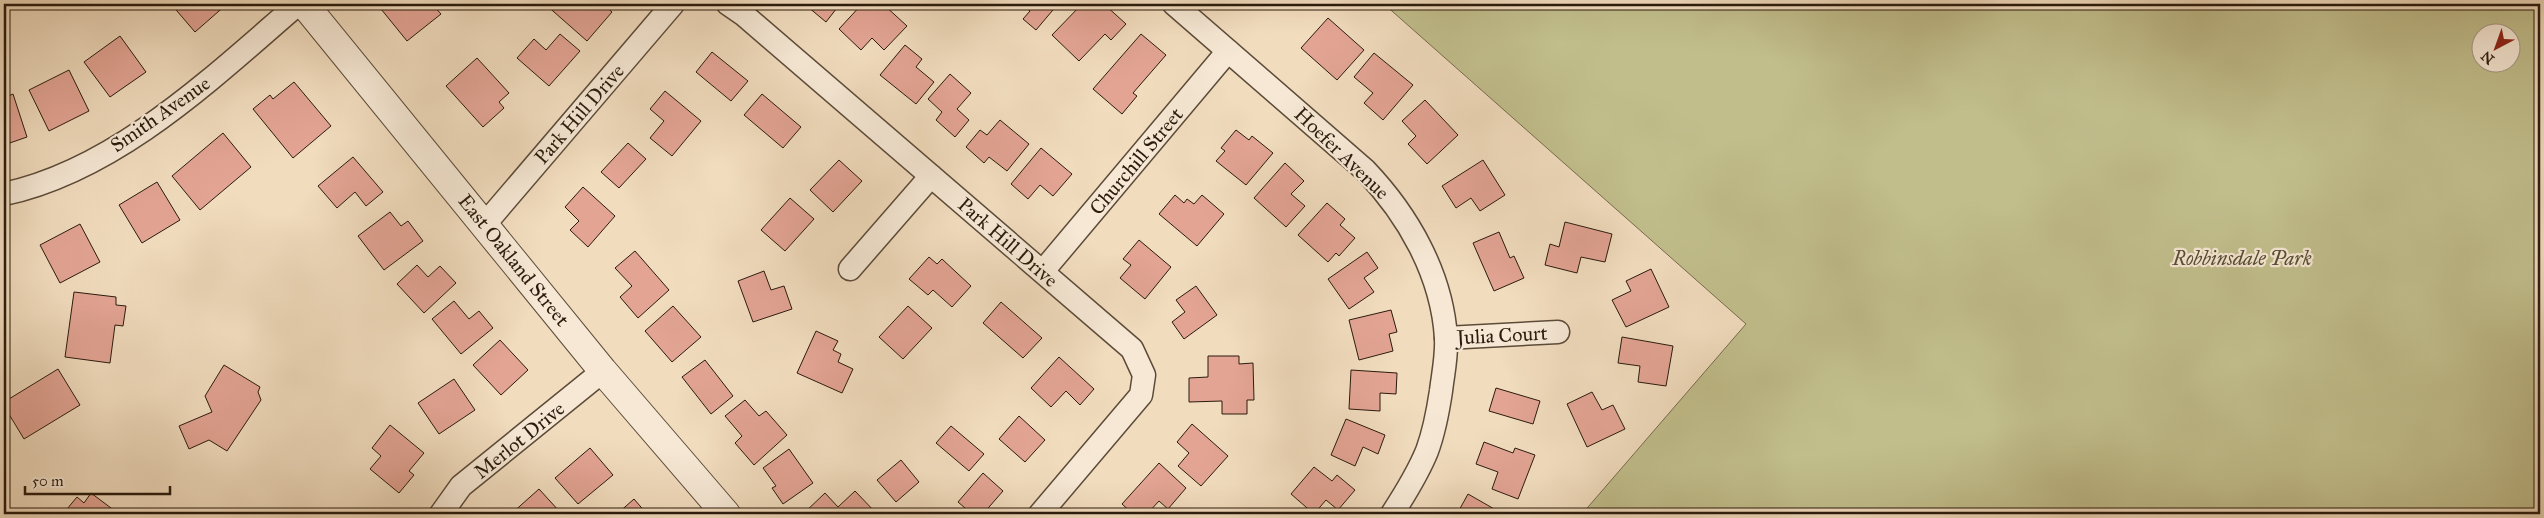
<svg xmlns="http://www.w3.org/2000/svg" width="2544" height="518" viewBox="0 0 2544 518" font-family="'IM FELL Great Primer',serif">
<rect width="100%" height="100%" fill="#f1dcbe"/>
<filter id="stains"><feTurbulence type="fractalNoise" baseFrequency=".004" numOctaves="4"/><feColorMatrix values="0 0 0 0 .2 0 0 0 0 .09 0 0 0 0 .02 0 0 0 .5 -.17"/></filter>
<radialGradient id="worn" r=".72"><stop offset=".6" stop-color="#630" stop-opacity="0"/><stop offset="1" stop-color="#630" stop-opacity=".3"/></radialGradient>
<!-- green -->
<path fill="#c1be8c" stroke="#766c4c" fill-rule="evenodd" d="M1384,4H2540V514H1582L1746,324ZM2482,32H2512V62H2482Z"/>
<!-- building -->
<g fill="#e3a494" stroke="#2a1b0d">
<path d="M171,4H227L195,32Z"/>
<path d="M388,4H432L441,14L407,41L381,9Z"/>
<path d="M545,4H603L612,12L587,41Z"/>
<path d="M811,4H840L826,22L808,7Z"/>
<path d="M862,4H883L907,26L884,50L872,38L861,50L839,29Z"/>
<path d="M1021,4H1058L1036,30L1023,19L1030,11Z"/>
<path d="M1082,4H1104L1126,24L1111,40L1105,34L1079,61L1052,35Z"/>
<path d="M1328,18L1364,50L1337,80L1301,48Z"/>
<path d="M560,34L580,51L549,86L517,58L534,39L546,50Z"/>
<path d="M1141,34L1166,55L1133,93L1137,96L1122,114L1093,89Z"/>
<path d="M120,36L146,72L110,97L84,62Z"/>
<path d="M905,45L922,59L916,67L934,82L916,104L880,75Z"/>
<path d="M712,52L748,81L731,101L696,72Z"/>
<path d="M1374,53L1413,85L1383,120L1364,103L1373,93L1354,77Z"/>
<path d="M477,58L509,93L499,102L504,108L483,127L446,86Z"/>
<path d="M69,70L89,111L49,131L29,90Z"/>
<path d="M950,74L971,93L957,109L969,120L955,137L936,120L942,112L928,99Z"/>
<path d="M294,82L331,126L293,158L253,109L270,95L273,99Z"/>
<path d="M665,91L701,121L672,156L650,138L664,121L650,109Z"/>
<path d="M13,94L27,137L4,145V98Z"/>
<path d="M762,94L801,127L783,148L744,115Z"/>
<path d="M1425,100L1458,135L1427,164L1408,144L1416,136L1402,121Z"/>
<path d="M1000,120L1029,144L1007,171L989,157L984,163L966,147L980,130L987,135Z"/>
<path d="M1236,130L1249,140L1252,136L1273,153L1246,185L1216,161L1225,151L1221,148Z"/>
<path d="M223,133L251,167L200,210L172,176Z"/>
<path d="M628,143L646,159L619,188L601,172Z"/>
<path d="M1041,148L1072,174L1053,196L1040,185L1028,199L1011,184Z"/>
<path d="M353,157L383,192L366,206L355,192L337,208L318,186Z"/>
<path d="M839,160L862,181L833,212L810,190Z"/>
<path d="M1483,160L1505,195L1480,211L1471,198L1456,208L1442,186Z"/>
<path d="M1285,163L1304,181L1291,194L1305,206L1286,227L1254,198Z"/>
<path d="M157,182L180,220L142,243L119,205Z"/>
<path d="M583,187L615,216L588,247L570,230L579,221L565,207Z"/>
<path d="M1175,195L1184,203L1187,199L1194,204L1202,195L1224,214L1197,246L1159,214Z"/>
<path d="M790,198L814,219L785,251L761,230Z"/>
<path d="M1327,203L1345,219L1340,225L1355,238L1339,256L1336,253L1328,262L1298,235Z"/>
<path d="M390,212L401,226L408,221L423,241L384,270L358,236Z"/>
<path d="M1565,222L1612,234L1605,262L1581,257L1577,273L1545,265L1550,244L1559,247Z"/>
<path d="M80,224L100,262L60,283L40,245Z"/>
<path d="M1499,232L1510,258L1514,256L1524,278L1494,291L1473,243Z"/>
<path d="M1139,240L1171,267L1145,299L1120,278L1131,265L1123,259Z"/>
<path d="M635,251L669,290L638,318L620,297L632,286L615,268Z"/>
<path d="M1367,252L1378,268L1364,278L1374,292L1349,309L1328,279Z"/>
<path d="M929,257L937,264L942,259L971,286L952,307L933,290L928,295L909,279Z"/>
<path d="M417,265L428,277L440,266L456,283L424,313L397,284Z"/>
<path d="M1651,269L1669,307L1626,327L1612,300L1631,291L1626,281Z"/>
<path d="M764,271L771,290L784,286L792,309L753,322L738,281Z"/>
<path d="M1196,286L1217,315L1184,339L1172,322L1185,312L1176,300Z"/>
<path d="M74,292L116,297V305L126,306L123,326L115,325L110,363L65,357Z"/>
<path d="M454,301L469,319L479,311L493,328L461,354L432,319Z"/>
<path d="M1001,302L1042,338L1023,358L983,323Z"/>
<path d="M673,306L701,337L672,362L645,331Z"/>
<path d="M908,306L932,328L903,359L879,337Z"/>
<path d="M1391,310L1397,332L1389,334L1393,351L1359,360L1349,320Z"/>
<path d="M816,331L838,341L833,350L841,354L838,362L853,369L842,393L797,373Z"/>
<path d="M1622,337L1673,346L1666,386L1638,382L1640,366L1618,363Z"/>
<path d="M500,340L528,370L501,395L473,365Z"/>
<path d="M1208,356H1239V364L1253,363L1254,400H1247V414H1222V401L1189,402V378L1208,377Z"/>
<path d="M1059,357L1094,389L1080,405L1066,391L1051,407L1031,388Z"/>
<path d="M705,360L733,396L711,414L682,377Z"/>
<path d="M224,365L260,387L258,392L261,400L227,451L209,440L189,449L179,426L212,412L205,396Z"/>
<path d="M58,369L80,405L24,439L4,406V402Z"/>
<path d="M1351,370L1397,373L1396,394L1380,393V411L1349,409Z"/>
<path d="M454,379L475,410L439,434L418,403Z"/>
<path d="M1496,388L1540,401L1533,424L1489,411Z"/>
<path d="M1592,392L1602,410L1613,405L1625,429L1587,447L1567,404Z"/>
<path d="M745,400L759,416L766,411L787,435L754,465L735,443L742,436L725,416Z"/>
<path d="M1019,416L1045,440L1025,462L999,439Z"/>
<path d="M1346,419L1385,435L1378,454L1363,447L1355,466L1331,455Z"/>
<path d="M1192,424L1228,456L1201,486L1178,466L1189,453L1177,442Z"/>
<path d="M390,425L424,453L409,471L414,475L399,493L370,469L381,456L372,448Z"/>
<path d="M951,426L984,454L969,471L936,443Z"/>
<path d="M1484,442L1513,453L1515,448L1535,455L1518,499L1492,489L1498,472L1476,464Z"/>
<path d="M590,448L613,475L578,504L555,478Z"/>
<path d="M789,449L813,483L783,504L772,488L776,486L763,468Z"/>
<path d="M901,460L919,482L896,502L877,480Z"/>
<path d="M1159,463L1186,488L1168,509L1159,501L1147,514H1133L1122,504Z"/>
<path d="M1314,467L1332,481L1337,475L1355,490L1338,510L1326,500L1314,514L1291,494Z"/>
<path d="M983,473L1003,491L983,514H972L958,502Z"/>
<path d="M539,489L560,512L557,514H511Z"/>
<path d="M855,491L877,514H803L825,493L838,507Z"/>
<path d="M91,493L115,511L112,514H74L67,509L77,497L84,503Z"/>
<path d="M1468,494L1503,514H1457Z"/>
<path d="M634,499L647,514H617Z"/>
<path d="M1286,509L1292,514H1281Z"/>
</g>
<g fill="none" stroke-linecap="round" stroke-linejoin="round">
<!-- minor casing -->
<g stroke="#5c4b39" stroke-width="25">
<g id="minor">
<path d="M728,4L744,15L1132,349L1144,375L1141,395L1040,514"/>
<path d="M1174,4L1365,170C1408,215 1442,274 1446,338C1447,356 1443,374 1441,391C1438,411 1434,432 1427,451C1418,473 1405,494 1392,514"/>
<path d="M4,194C117,170 213,77 298,4"/>
<path d="M485,224L673,4"/>
<path d="M850,269L931,176"/>
<path d="M1043,271L1228,51"/>
<path d="M1446,338L1558,332"/>
<path d="M441,514L461,486L603,371"/>
</g>
</g>
<!-- tertiary casing -->
<g stroke="#5c4b39" stroke-width="30">
<path id="tertiary" d="M304,4L603,371L726,514"/>
</g>
<!-- minor -->
<use href="#minor" stroke="#f6e8d5" stroke-width="22"/>
<!-- tertiary -->
<use href="#tertiary" stroke="#f6e8d5" stroke-width="28"/>
</g>
<g text-anchor="middle" dominant-baseline="central" stroke-width="4.5" stroke-linejoin="round" paint-order="stroke">
<!-- street labels -->
<g font-size="20" fill="#2a1b0d" stroke="#f6e8d5">
<text transform="translate(160 114) rotate(-35)">Smith Avenue</text>
<text transform="translate(579 114) rotate(-49)">Park Hill Drive</text>
<text transform="translate(1342 153) rotate(44)">Hoefer Avenue</text>
<text transform="translate(1136 161) rotate(-50)">Churchill Street</text>
<text transform="translate(1008 242) rotate(41)">Park Hill Drive</text>
<text transform="translate(514 260) rotate(51)">East Oakland Street</text>
<text transform="translate(1502 335) rotate(-3)">Julia Court</text>
<text transform="translate(519 440) rotate(-39)">Merlot Drive</text>
</g>
<!-- park labels -->
<g font-size="20" font-style="italic" fill="#574c33" stroke="#f6e8d5">
<text x="2242" y="258">Robbinsdale Park</text>
</g>
</g>
<!-- margin -->
<rect width="2544" height="518" fill="none" stroke="#f1dcbe" stroke-width="20"/>
<rect x="5" y="5" width="2534" height="508" fill="none" stroke="#2a1b0d" stroke-width="2.5"/>
<rect x="10" y="10" width="2524" height="498" fill="none" stroke="#2a1b0d"/>
<!-- north arrow -->
<g transform="translate(2496 48) rotate(221)"><circle r="24" fill="#f6e8d5" stroke="#a49685"/>
<path d="M0-4L9 19L0 12L-9 19Z" fill="#8f2418"/>
<text y="-8" font-size="14" font-weight="bold" text-anchor="middle" fill="#2a1b0d">N</text>
</g>
<!-- scale -->
<path d="M25 486v8h145v-8" fill="none" stroke="#2a1b0d" stroke-width="2.5"/>
<text x="32" y="486" font-size="15" fill="#2a1b0d" stroke="#f6e8d5" stroke-width="4" paint-order="stroke">50 m</text>
<rect width="100%" height="100%" filter="url(#stains)"/>
<rect width="100%" height="100%" fill="url(#worn)"/>
</svg>
